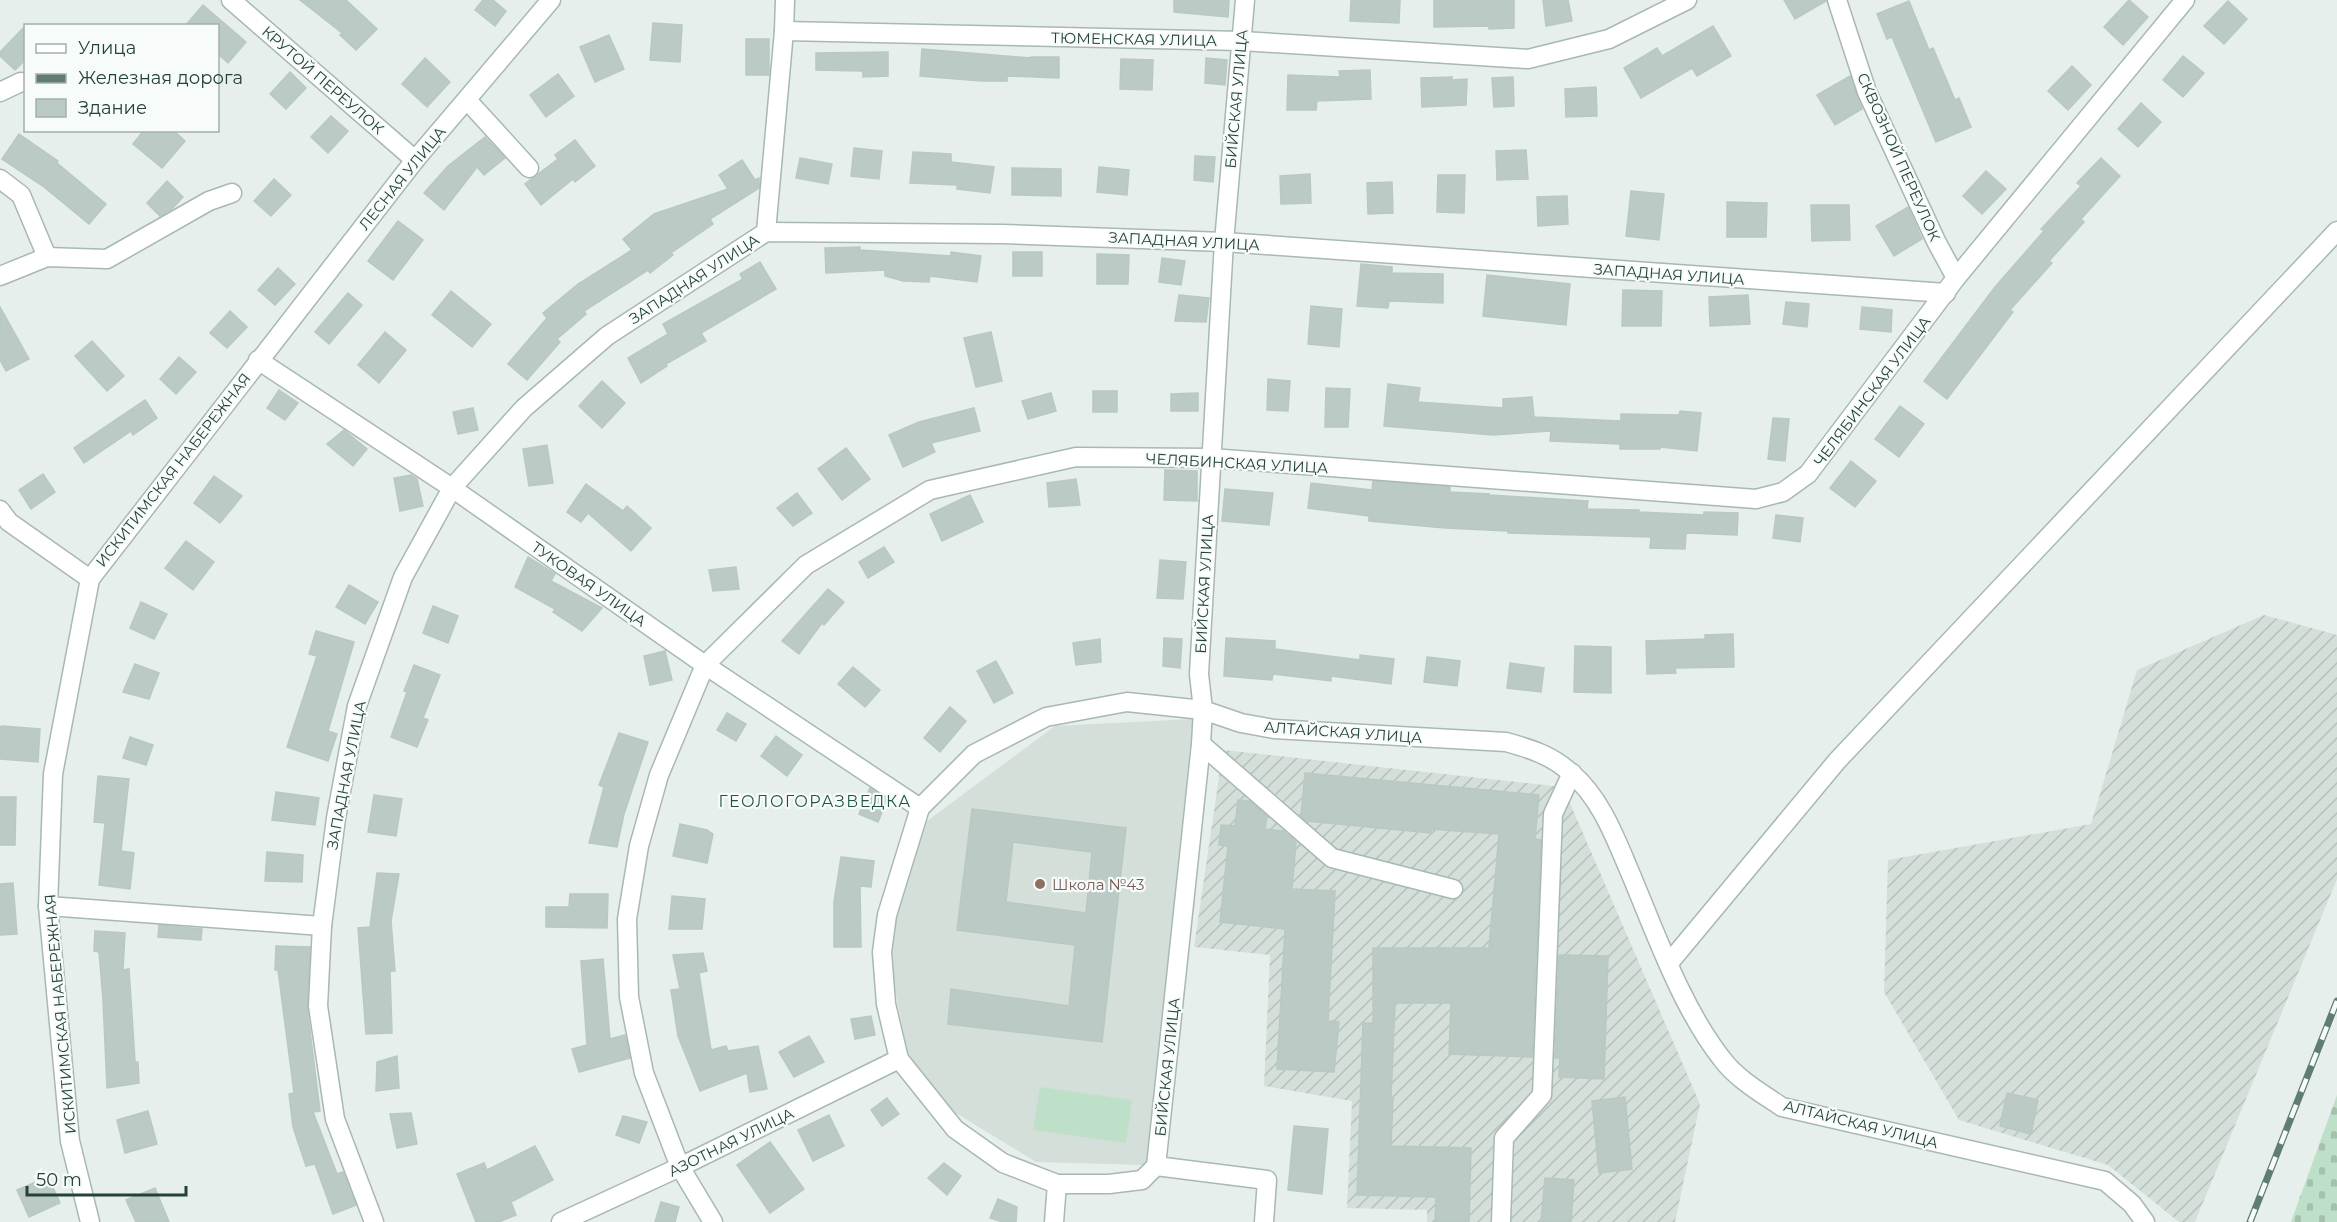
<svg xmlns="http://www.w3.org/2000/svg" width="2337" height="1222" viewBox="0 0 2337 1222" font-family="Montserrat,sans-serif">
<defs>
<pattern id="industrial-furrows" width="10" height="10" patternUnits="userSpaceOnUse" patternTransform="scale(1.5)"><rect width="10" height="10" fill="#d4dfda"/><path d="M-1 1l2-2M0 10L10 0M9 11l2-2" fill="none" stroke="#b6c1bc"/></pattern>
<pattern id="cemetery-stones" width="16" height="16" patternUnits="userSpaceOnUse" patternTransform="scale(1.5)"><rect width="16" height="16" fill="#bfe0c8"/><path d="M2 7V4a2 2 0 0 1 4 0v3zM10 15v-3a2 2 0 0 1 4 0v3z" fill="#a4c1ad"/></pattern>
</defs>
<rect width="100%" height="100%" fill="#e6efeb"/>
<!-- built -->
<path fill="#d4dfda" d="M1193,719L1146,1165L1036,1162L951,1110L910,1065L886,945L923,824L1055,726Z"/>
<!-- industrial -->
<g fill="url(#industrial-furrows)">
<path d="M2264,615L2337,635V879L2195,1222H2179L2108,1165L1959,1120L1884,992L1888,860L2091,824L2137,670Z"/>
<path d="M1223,750L1563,787L1700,1104L1675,1222H1427V1210L1347,1208L1352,1101L1264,1086L1270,955L1194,947Z"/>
</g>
<!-- cemetery -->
<path fill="url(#cemetery-stones)" d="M2337,1095V1222H2291Z"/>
<!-- garden -->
<path fill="#bfe0c8" d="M1040,1087L1132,1100L1126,1143L1033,1130Z"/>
<!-- building -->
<g fill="#bbcac4" stroke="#b8c9c2" stroke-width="1.5" fill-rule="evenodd">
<path d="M300,0H346L377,29L356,50L340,35L342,33Z"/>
<path d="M483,0H493L506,11L495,26L475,10Z"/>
<path d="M1174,0H1229L1228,17L1174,12Z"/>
<path d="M1351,0H1400L1399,23L1350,21Z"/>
<path d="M1434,0H1514V28L1489,29V26L1434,27Z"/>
<path d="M1543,0H1568L1572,21L1546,26Z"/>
<path d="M1784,0H1826V1L1795,19Z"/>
<path d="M2129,0L2148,17L2123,45L2104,27Z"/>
<path d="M1909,1L1929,50L1933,48L1955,100L1959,98L1971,127L1936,142L1892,37L1887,39L1877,14Z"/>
<path d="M2228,1L2247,19L2224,44L2204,26Z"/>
<path d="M203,5L246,42L228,63L218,54V26H185Z"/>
<path d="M653,23L682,25L680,62L650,60Z"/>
<path d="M26,25V59L15,70L0,56V52Z"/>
<path d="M1713,26L1731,56L1697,76L1692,68L1641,98L1624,68L1657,48L1662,56Z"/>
<path d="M609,35L624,69L595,82L580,47Z"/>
<rect x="746" y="39" width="23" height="36"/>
<path d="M922,49L1031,58V57H1059V78L1007,76V81H981L920,76Z"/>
<path d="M888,52V76L863,77V71L816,70V53Z"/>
<path d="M2183,56L2204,73L2183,97L2163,80Z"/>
<path d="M425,58L450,82L427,107L402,84Z"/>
<path d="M1206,58L1227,60L1225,85L1205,83Z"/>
<path d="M1121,59L1153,60L1152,90L1120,89Z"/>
<path d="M2072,66L2091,85L2068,110L2048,91Z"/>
<path d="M1370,70L1371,99L1317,101L1316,110H1287L1288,75L1340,77L1339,71Z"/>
<path d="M290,72L306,88L286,109L270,94Z"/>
<path d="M558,74L574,96L546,117L530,95Z"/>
<path d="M1850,76L1862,109L1835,125L1817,95Z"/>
<path d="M1452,77V80L1467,79L1466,105L1422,107L1421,78Z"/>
<path d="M1513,77L1514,106L1494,107L1492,78Z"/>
<path d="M1596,87L1597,116L1566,117L1565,89Z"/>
<path d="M2141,103L2161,122L2138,147L2118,129Z"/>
<path d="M331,116L348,131L328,153L311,137Z"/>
<path d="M144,130H173L185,141L162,168L133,144Z"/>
<path d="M19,134L58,161L57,163L106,204L89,224L44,187L2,159Z"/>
<path d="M485,137L505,158L484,175L477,167L444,210L424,193L448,166Z"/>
<path d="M575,140L595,166L575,182L573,179L541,205L525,184L558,159L555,155Z"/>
<path d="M854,148L882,151L879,179L851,176Z"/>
<path d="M1526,150L1528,179L1497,180L1496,151Z"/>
<path d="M913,152L951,154V162L994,167L990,193L957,189V185L910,183Z"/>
<path d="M1195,156L1215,157L1213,182L1194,180Z"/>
<path d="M800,158L832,164L828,184L796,178Z"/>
<path d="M2101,158L2120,176L2081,219L2084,222L2049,261L2052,263L2010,310L2013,312L1947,399L1924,381L1995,287L2044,231L2041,229L2081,186L2077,183Z"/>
<path d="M742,160L755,180L759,178V188L710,219L713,224L671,253L673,255L650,273L648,270L584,311L586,314L557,339L560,342L527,380L508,364L547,318L543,313L578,284L632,250L623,239L654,214L728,189L719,175Z"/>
<path d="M1099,167L1129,170L1127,195L1097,192Z"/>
<path d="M1012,168L1061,169V196L1012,195Z"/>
<path d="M1986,171L2006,189L1982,214L1963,196Z"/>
<path d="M1310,174L1311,203L1281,204L1280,176Z"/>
<path d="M1438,175H1465L1464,213L1437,212Z"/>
<path d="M274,179L291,195L271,216L254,201Z"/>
<path d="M167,181L183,197L172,209L160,216L147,203Z"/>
<path d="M1392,182L1393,213L1368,214L1367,183Z"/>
<path d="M1631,191L1664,194L1659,240L1626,236Z"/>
<path d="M1567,196L1568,224L1538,226L1537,197Z"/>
<path d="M1727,202L1767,203L1766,237H1727Z"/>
<path d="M1811,205H1849L1850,240L1812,241Z"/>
<path d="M1908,207L1922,239L1894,256L1876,226Z"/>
<path d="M398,221L423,240L393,280L368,261Z"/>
<path d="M860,247V250L951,256V252L981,256L977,282L930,276L929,282L903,281L885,276V270L826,273L825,248Z"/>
<rect x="1013" y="252" width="29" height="24"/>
<path d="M1097,254L1129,255L1128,284H1097Z"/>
<path d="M1162,258L1185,261L1181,285L1159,282Z"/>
<path d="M760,262L776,289L701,333L706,341L666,364L667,366L641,383L628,358L668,334L663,324L743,279L740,274Z"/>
<path d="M1361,264L1392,267V273L1443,274V303L1389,301L1388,308L1357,306Z"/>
<path d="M278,268L295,284L275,305L258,290Z"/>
<path d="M1487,275L1570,284L1566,325L1483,316Z"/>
<path d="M1623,290L1662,291L1661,326H1622Z"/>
<path d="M451,291L491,324L472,347L432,315Z"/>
<path d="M348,293L362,305L329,344L315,332Z"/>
<path d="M1179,295L1209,298L1206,322L1175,321Z"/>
<path d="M1748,295L1750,324L1710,326L1709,297Z"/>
<path d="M1786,302L1809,304L1807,327L1783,324Z"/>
<path d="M1311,306L1342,309L1339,347L1308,344Z"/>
<path d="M0,307L29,359L6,371L0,360Z"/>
<path d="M1862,307L1892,310L1891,332L1860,329Z"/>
<path d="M230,311L247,327L227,348L210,333Z"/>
<path d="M385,332L406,350L379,383L358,365Z"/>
<path d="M991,332L1002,381L976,387L964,338Z"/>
<path d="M92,341L124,376L107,391L75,356Z"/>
<path d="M179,357L196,372L176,394L160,379Z"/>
<path d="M1268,379L1290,381L1288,411L1267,410Z"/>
<path d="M602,381L625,403L602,428L579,406Z"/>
<path d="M1388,384L1420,388L1418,402L1503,408V399L1532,397L1534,417L1621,421V414L1679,415L1680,411L1701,413L1697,451L1660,447V449H1620V444L1550,441L1551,431L1493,435L1384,426Z"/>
<path d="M1326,388L1350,389L1348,427H1325Z"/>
<path d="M279,390L298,403L285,420L267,408Z"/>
<rect x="1093" y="391" width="24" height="21"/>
<path d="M1051,393L1056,411L1028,419L1022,401Z"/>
<path d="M1198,393V411H1171V394Z"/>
<path d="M145,400L157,418L133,435L131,431L84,463L74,448Z"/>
<path d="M1900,406L1924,424L1899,457L1875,439Z"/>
<path d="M473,408L478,430L458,434L453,412Z"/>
<path d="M974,408L980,431L931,443L935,452L903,467L889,435L919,422Z"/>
<path d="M1773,418L1789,419L1785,461L1768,459Z"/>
<path d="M344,430L367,449L353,466L327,444Z"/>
<path d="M547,445L553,483L529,486L523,449Z"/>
<path d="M846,448L870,479L842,500L818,469Z"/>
<path d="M1851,461L1876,481L1855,507L1830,488Z"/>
<path d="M1165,470L1197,471V501L1164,500Z"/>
<path d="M43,474L55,492L31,509L19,490Z"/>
<path d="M411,475L417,479L423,506L400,511L394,478Z"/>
<path d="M214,476L242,496L220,523L194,503Z"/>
<path d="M1076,479L1080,505L1049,507L1047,483Z"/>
<path d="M1373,481L1450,487V492L1489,494V495L1588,501L1587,509L1639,510V512L1704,515V512L1738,513L1737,535L1686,533L1685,549L1650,548L1651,537L1508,533V531L1445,528L1369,521V516L1308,508L1311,483L1372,490Z"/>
<path d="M586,484L623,511L627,506L651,528L631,551L588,513L581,522L567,512Z"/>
<path d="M1225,489L1273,493L1269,525L1222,521Z"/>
<path d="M797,493L812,513L793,526L777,508Z"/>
<path d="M970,495L983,522L942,541L930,514Z"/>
<path d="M1776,515L1803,518L1800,542L1773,538Z"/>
<path d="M186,541L214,562L193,590L165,568Z"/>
<path d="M884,547L894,562L868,578L859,562Z"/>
<path d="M528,557L555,574L551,581L602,608L582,631L553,612L555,609L515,587Z"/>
<path d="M1160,560L1186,562L1183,599L1157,598Z"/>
<path d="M736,567L739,589L713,591L709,570Z"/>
<path d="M349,585L378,602L365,624L336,607Z"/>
<path d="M828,589L844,602L824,625L822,623L799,654L782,641Z"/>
<path d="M141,602L167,614L154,639L130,628Z"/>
<path d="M433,606L458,616L448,643L423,633Z"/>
<path d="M316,631L354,642L328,731L337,734L328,761L287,747L317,656L309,654Z"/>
<path d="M1733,634L1734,667L1675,668L1676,673L1647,674L1646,641L1705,639V635Z"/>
<path d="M1164,638L1182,639L1180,668L1163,666Z"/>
<path d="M1226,638L1275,641V649L1360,660V655L1394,659L1391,684L1331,676V681L1273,674L1272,680L1224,676Z"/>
<path d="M1100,639L1101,662L1076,665L1073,643Z"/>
<path d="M1575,646L1611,647V693L1574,692Z"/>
<path d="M665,651L672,680L650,685L644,656Z"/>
<path d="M1427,657L1460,661L1457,686L1424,682Z"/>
<path d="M996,661L1013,693L994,703L977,671Z"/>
<path d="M1510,663L1544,668L1541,692L1507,688Z"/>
<path d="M135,664L159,673L149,699L123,692Z"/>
<path d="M414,665L440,675L423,718L428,720L417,747L391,737L407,692L404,691Z"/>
<path d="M853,667L880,690L865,707L838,684Z"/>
<path d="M950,707L966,721L940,752L924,738Z"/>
<path d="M727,713L746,724L736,741L717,730Z"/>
<path d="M2,726L40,729L38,762L0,759V727Z"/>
<path d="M619,733L648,742L624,814L617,847L589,843L604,787L599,785Z"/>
<path d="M776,736L802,755L787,776L761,756Z"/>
<path d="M130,737L153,745L146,765L123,758Z"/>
<path d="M1305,773L1539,795L1535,839L1541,840L1532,1057L1449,1054L1451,1003H1395L1391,1098H1393L1391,1146L1471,1148L1469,1222H1435L1436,1197L1357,1195L1363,1023H1373V948H1489L1499,834L1431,829V833L1306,821L1301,816Z"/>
<path d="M98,776L129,779L121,851L134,853L130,889L99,885L105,823L94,822Z"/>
<path d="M870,788L887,800L878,822L859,814Z"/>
<path d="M276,792L319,798L315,825L272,820Z"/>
<path d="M374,795L402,799L396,836L368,832Z"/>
<path d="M0,797H16L15,845H0Z"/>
<path d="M1238,800L1249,801L1267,816L1265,829L1283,831L1296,842L1292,889L1335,891L1328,1021L1339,1022L1334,1072L1277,1069L1285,929L1220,922L1228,846L1219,845L1221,825L1235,826Z"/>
<path d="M972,809L1126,828L1102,1042L948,1024L951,989L1069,1006L1075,945L957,930ZM1013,842L1092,852L1086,913L1006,902Z"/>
<path d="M680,824L707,830L713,834L707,863L673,856Z"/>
<path d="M267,852L303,855L302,882L265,881Z"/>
<path d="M841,857L874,861L871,887L860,886L861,947H834V902Z"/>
<path d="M377,873L399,874L391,921L395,971H390L392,1033L366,1034L358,928L370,927Z"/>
<path d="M13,883L17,934L0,935V884Z"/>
<path d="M570,894H608L607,928L546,927V907H569Z"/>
<path d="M672,896L705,899L702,929H669Z"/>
<path d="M159,925L202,929L201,940L158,937Z"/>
<path d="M95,931L125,933L123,970L129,969L135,1062H138L139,1083L107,1088L103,1000L99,952L94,951Z"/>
<path d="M276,946L310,947L307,1007L320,1111L313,1112L337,1174L343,1172L356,1205L333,1214L315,1164L306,1166L293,1127L289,1094L294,1093L278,970H275Z"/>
<path d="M703,953L707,971L699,973L711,1050L726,1046L728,1051L758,1046L767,1089L750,1092L747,1073L700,1091L678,1036L671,990L680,989L673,955Z"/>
<path d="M1559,955L1608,956L1604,1079L1559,1077L1560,1058H1555Z"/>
<path d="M603,959L610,1039L625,1035L630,1058L579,1072L572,1049L587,1045L581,961Z"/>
<path d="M871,1016L875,1035L855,1039L851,1019Z"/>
<path d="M809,1036L824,1062L794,1077L779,1052Z"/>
<path d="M397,1056L399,1088L376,1091L377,1062Z"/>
<path d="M2007,1093L2038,1100L2031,1134L2000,1126Z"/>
<path d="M1625,1097L1632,1169L1599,1173L1592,1101Z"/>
<path d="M887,1098L899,1114L882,1126L871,1110Z"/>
<path d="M148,1111L157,1144L125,1153L117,1120Z"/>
<path d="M411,1113L417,1144L397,1148L390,1114Z"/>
<path d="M829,1115L844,1146L813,1161L798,1130Z"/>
<path d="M623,1116L647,1122L639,1143L616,1135Z"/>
<path d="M1294,1126L1328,1129L1322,1194L1288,1190Z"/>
<path d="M770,1142L804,1189L770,1213L737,1165Z"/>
<path d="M535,1146L553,1180L511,1202L516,1215L499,1222H476L457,1174L484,1163L487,1170Z"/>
<path d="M944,1163L961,1176L947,1195L928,1178Z"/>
<path d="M48,1177L60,1203L29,1217L17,1190Z"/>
<path d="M1545,1178L1574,1180L1571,1222H1541Z"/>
<path d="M155,1188L169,1222H136L126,1200Z"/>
<path d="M998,1199L1017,1207L1016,1222H1003L990,1218Z"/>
<path d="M661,1202L679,1207L675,1222H655Z"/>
</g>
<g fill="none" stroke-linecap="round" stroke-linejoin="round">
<!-- minor casing -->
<g stroke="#a8b8b2" stroke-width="21">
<g id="minor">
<path d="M231,0L415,160"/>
<path d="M1837,0L1867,92L1936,241L1956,278"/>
<path d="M784,31L1242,41L1528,59L1609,39L1687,0"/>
<path d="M0,92L21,82L26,83"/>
<path d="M467,100L529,168"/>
<path d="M0,179L21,195L47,257"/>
<path d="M766,232L784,31L785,0"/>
<path d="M0,276L47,257L107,259L209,201L232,193"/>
<path d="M258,360L452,488L705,665L920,808"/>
<path d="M0,510L9,522L90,579"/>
<path d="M1201,744L1332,858L1453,889"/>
<path d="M48,906L322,926"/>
<path d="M1669,963L1837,761L2337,231"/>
<path d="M1156,1166L1142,1180L1109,1184H1057L1003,1163L955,1129L899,1059L886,1004L882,952L887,915L920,808L974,754L1046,717L1127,702L1203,710L1241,723L1274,729L1506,742C1531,749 1551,755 1571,773C1600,797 1615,837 1629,870C1655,931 1681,1007 1722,1059C1737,1079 1761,1093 1782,1107L2105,1181L2132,1204L2145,1222"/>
<path d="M1156,1166L1201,744L1203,710L1199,674L1224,242L1245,0"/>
<path d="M1156,1166L1267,1180L1264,1222"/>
<path d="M90,1222L70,1141L48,906L53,774L90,579L415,160L551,0"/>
<path d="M374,1222L335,1119L318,1006L322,926L336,818L357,706L403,577L452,488L524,408L607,336L766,232L1002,234L1224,242L1946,293"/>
<path d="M561,1222L680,1167L899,1059"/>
<path d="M713,1222L680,1167L644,1073L629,997L627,919L639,846L659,775L705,665L806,565L930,490L1076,457L1211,458L1756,499L1783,492L1808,474L1956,278L2185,0"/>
<path d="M1054,1222L1057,1184"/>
<path d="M1501,1222L1504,1138L1542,1095L1553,814L1572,773"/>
</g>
</g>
<!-- minor -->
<use href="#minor" stroke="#fff" stroke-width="18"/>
<!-- rail casing -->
<g stroke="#5f7d75" stroke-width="7">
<path id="rail" d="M2250,1222L2337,1001"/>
</g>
<!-- rail -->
<use href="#rail" stroke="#f7fbf9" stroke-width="4.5" stroke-dasharray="14" stroke-linecap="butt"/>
</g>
<!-- markers -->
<circle fill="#8d6e63" stroke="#f7fbf9" stroke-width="2" cx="1040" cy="884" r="6"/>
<g text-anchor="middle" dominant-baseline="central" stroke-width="4.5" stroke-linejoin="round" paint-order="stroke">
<!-- street labels -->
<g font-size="15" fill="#24423a" stroke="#f7fbf9">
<text transform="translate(1134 39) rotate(1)">ТЮМЕНСКАЯ УЛИЦА</text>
<text transform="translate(323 80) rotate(41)">КРУТОЙ ПЕРЕУЛОК</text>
<text transform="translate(1236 99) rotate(-85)">БИЙСКАЯ УЛИЦА</text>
<text transform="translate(1899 157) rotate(66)">СКВОЗНОЙ ПЕРЕУЛОК</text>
<text transform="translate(402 178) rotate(-51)">ЛЕСНАЯ УЛИЦА</text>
<text transform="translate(1184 241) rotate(3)">ЗАПАДНАЯ УЛИЦА</text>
<text transform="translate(1669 274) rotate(4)">ЗАПАДНАЯ УЛИЦА</text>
<text transform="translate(694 279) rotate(-33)">ЗАПАДНАЯ УЛИЦА</text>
<text transform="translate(1872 391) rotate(-53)">ЧЕЛЯБИНСКАЯ УЛИЦА</text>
<text transform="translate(1237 463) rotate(3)">ЧЕЛЯБИНСКАЯ УЛИЦА</text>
<text transform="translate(173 470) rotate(-52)">ИСКИТИМСКАЯ НАБЕРЕЖНАЯ</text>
<text transform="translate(589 584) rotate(35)">ТУКОВАЯ УЛИЦА</text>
<text transform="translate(1204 584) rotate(-87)">БИЙСКАЯ УЛИЦА</text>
<text transform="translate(1343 732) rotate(4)">АЛТАЙСКАЯ УЛИЦА</text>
<text transform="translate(346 775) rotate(-79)">ЗАПАДНАЯ УЛИЦА</text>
<text transform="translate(60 1014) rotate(-95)">ИСКИТИМСКАЯ НАБЕРЕЖНАЯ</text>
<text transform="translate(1167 1067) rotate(-84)">БИЙСКАЯ УЛИЦА</text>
<text transform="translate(1861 1124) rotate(14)">АЛТАЙСКАЯ УЛИЦА</text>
<text transform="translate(731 1142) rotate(-26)">АЗОТНАЯ УЛИЦА</text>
</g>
<!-- education labels -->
<g font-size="15" fill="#785e54" stroke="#f7fbf9" text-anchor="start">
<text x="1052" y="884">Школа №43</text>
</g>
<!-- neighbourhood labels -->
<g font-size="16" letter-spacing="1.5" fill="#1f5548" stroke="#f7fbf9">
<text x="815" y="801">ГЕОЛОГОРАЗВЕДКА</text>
</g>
</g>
<!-- legend -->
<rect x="24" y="24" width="195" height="108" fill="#f7fbf9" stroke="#a3b1ad" stroke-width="1.5"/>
<rect x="36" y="44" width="30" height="9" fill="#ffffff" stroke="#a3b1ad" stroke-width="1.5"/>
<text x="78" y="54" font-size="18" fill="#24423a">Улица</text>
<rect x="36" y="74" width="30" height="9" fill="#5f7d75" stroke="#a3b1ad" stroke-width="1.5"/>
<text x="78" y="84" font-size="18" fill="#24423a">Железная дорога</text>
<rect x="36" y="99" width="30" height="18" fill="#bbcac4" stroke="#a3b1ad" stroke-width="1.5"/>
<text x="78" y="114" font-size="18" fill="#24423a">Здание</text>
<!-- scale -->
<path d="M27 1186v9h159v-9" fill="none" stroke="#24423a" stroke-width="3"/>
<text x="36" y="1186" font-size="18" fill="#24423a" stroke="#f7fbf9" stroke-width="4.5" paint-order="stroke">50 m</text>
</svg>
